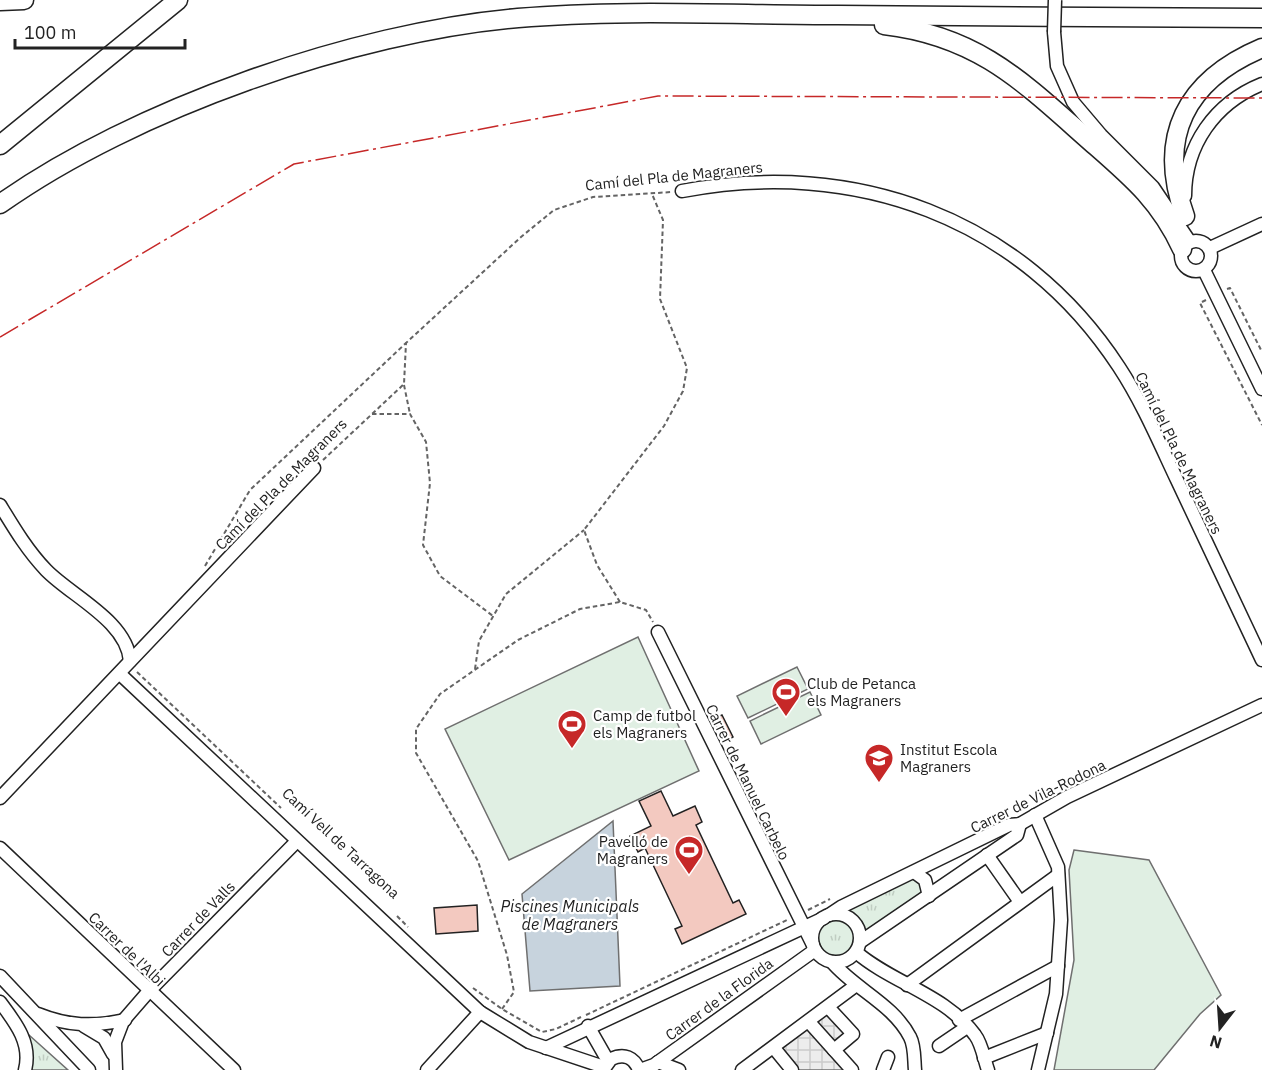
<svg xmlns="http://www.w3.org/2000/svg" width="1262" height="1070" viewBox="0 0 1262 1070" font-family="'IBM Plex Sans',sans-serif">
<defs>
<pattern id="grass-tufts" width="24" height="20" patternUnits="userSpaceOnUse" patternTransform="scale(1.5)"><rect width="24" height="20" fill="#e0efe3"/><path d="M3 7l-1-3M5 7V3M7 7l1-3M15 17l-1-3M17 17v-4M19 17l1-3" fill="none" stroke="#c0cdc2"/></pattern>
<pattern id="plaza-grid" width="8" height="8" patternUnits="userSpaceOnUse" patternTransform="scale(1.5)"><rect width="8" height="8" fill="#ededed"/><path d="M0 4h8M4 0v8" fill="none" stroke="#cbcbcb"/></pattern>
</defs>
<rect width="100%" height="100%" fill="#fff"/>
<!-- grass -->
<g fill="url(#grass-tufts)" stroke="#6f6f6f" stroke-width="1.5">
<path d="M912,878L919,880L923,892L866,932L859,918L847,910Z"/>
<circle cx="836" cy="938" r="18"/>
<path d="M29,1035L68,1070H29Z"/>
</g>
<!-- park -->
<g fill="#e0efe3" stroke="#6f6f6f" stroke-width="1.5">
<path d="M638,637L699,771L509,860L445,729Z"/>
<path d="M797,667L808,689L748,718L737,696Z"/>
<path d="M810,692L821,715L761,744L750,721Z"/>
<path d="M1074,850L1149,860L1221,995L1200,1014L1154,1070H1054L1074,960L1069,870Z"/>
</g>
<!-- plaza -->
<path fill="url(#plaza-grid)" stroke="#6f6f6f" stroke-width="1.5" d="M828,1007L853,1034L834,1050L852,1070H792L774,1048Z"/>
<!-- water -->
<path fill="#c7d3dd" stroke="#6f6f6f" stroke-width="1.5" d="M613,821L620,986L530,991L522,894Z"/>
<!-- building -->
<g fill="#f3c9c0" stroke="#222" stroke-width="1.5">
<path d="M722,715L733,737L725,742L713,719Z"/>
<path d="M661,791L673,816L695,806L702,822L696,825L733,903L739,900L746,914L682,944L675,929L682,926L645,848L638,852L630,836L651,826L639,801Z"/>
<path d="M477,905L478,931L436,934L434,908Z"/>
</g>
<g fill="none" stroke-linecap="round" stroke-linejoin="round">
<!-- minor casing -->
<g stroke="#222" stroke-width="15">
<g id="minor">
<path d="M1054,32L1057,66L1073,102L1101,135L1153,187L1190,242"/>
<path d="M682,191C854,158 1021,217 1119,367C1142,402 1159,442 1177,480C1205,540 1234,600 1262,660"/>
<path d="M1185,196C1185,145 1215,103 1262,84"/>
<circle cx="1196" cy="256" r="15"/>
<path d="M1210,248L1262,224"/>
<path d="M1204,270L1262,389"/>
<path d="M0,505C14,528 27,550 46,570C71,596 127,621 130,661"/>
<path d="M658,632L813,945"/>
<path d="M120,674L480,1012L529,1042L604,1067"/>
<path d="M0,798L314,468"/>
<path d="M1035,815L1058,867L1061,920L1056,994L1038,1070"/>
<path d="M0,848L234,1070"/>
<path d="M987,855L1020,902"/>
<path d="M914,872L925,880L929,896"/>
<circle cx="836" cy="938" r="24"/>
<path d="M829,915L841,907L1009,825L1020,824L1067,797L1262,705"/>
<path d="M860,942L1017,835L1020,824"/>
<path d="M856,952C892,983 946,995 975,1035C982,1044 984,1059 988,1070"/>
<path d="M832,962C856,990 893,1004 910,1037C915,1046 914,1060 915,1070"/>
<path d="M0,976L89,1070"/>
<path d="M907,985L1058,875"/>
<path d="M0,1002C15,1022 32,1043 25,1070"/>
<path d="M828,1007L853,1034L834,1050"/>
<path d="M38,1014C68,1026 93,1027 125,1020"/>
<path d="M959,1020L1058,966"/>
<path d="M809,1022L852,1070"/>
<path d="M84,1026L104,1038L113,1054"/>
<path d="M588,1026L608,1061"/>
<path d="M939,1046L967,1027"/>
<path d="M546,1048L824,918"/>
<path d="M774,1048L792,1070"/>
<path d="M984,1058L1047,1033"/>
<path d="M658,1062L679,1070"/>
<path d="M116,1070L115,1042L123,1021L149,991L296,842"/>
<path d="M427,1070L480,1012"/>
<path d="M603,1070L611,1059C624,1053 634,1057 639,1070"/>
<path d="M640,1070L654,1065L815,950"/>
<path d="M742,1070L855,986"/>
<path d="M883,1070L888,1057"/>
</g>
</g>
<!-- highway casing -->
<g stroke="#222" stroke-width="21">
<g id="highway">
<path d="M0,1L24,0"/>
<path d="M884,25C979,36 1024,83 1091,142C1131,177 1160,201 1182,249"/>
<path d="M0,145L178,0"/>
<path d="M0,204C134,109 354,32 518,18C622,9 733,15 838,15C979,16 1121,18 1262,18"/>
<path d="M1185,216C1156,137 1186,80 1262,48"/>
</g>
</g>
<!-- path -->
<g stroke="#646464" stroke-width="2" stroke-dasharray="4.5 3" stroke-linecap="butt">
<path d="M1227,289L1230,288L1262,352"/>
<path d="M1206,300L1200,303L1262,425"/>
<path d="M404,385L410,414"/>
<path d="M372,414H410L426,442L430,483L423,545L440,576L493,616"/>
<path d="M323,460L404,384L406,343L521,237L554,210L593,197L672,192"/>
<path d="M205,566L250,490L406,343"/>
<path d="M620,602L597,565L584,530L664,426L683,391L687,368L660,299L663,220L652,194"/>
<path d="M475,669L479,641L506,594L584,530"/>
<path d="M137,672L281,808"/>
<path d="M808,910L830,899"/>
<path d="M397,916L408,927"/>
<path d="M473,988L502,1009L542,1032L556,1029L581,1017"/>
<path d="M502,1009L514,992L507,955L478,861L416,753V729L440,694L518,640L580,609L620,602L646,610L653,622"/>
<path d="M586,1015L787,920"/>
</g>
<!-- minor -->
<use href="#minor" stroke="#fff" stroke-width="12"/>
<!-- highway -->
<use href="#highway" stroke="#fff" stroke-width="18"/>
<!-- minor-bridge casing -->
<g stroke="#222" stroke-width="15" stroke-linecap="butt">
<path id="minor-bridge" d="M1054,32L1055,0"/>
</g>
<!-- minor-bridge -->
<use href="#minor-bridge" stroke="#fff" stroke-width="12"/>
<!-- power -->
<path stroke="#c62828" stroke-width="1.5" stroke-dasharray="21 4.5 3 4.5" stroke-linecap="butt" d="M0,337L294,164L658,96L1262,98"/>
</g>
<!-- icons -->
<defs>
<g id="stadium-pin" transform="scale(1.5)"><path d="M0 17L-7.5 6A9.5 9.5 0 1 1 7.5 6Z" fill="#c62828" stroke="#fff"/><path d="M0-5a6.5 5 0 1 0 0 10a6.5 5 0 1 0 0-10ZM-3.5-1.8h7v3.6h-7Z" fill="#fff"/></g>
<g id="school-pin" transform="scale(1.5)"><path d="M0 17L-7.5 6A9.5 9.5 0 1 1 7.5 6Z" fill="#c62828" stroke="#fff"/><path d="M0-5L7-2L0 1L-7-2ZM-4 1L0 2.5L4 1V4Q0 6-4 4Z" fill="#fff"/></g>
</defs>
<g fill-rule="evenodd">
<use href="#stadium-pin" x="786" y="692"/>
<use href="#stadium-pin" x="572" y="724"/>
<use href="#school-pin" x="879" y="758"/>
<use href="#stadium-pin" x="689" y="850"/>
</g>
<g text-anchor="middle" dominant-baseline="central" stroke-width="4.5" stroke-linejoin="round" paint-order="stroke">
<!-- street labels -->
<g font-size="15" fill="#222" stroke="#fff">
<text transform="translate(674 176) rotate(-6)">Camí del Pla de Magraners</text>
<text transform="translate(1179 453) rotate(64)">Camí del Pla de Magraners</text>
<text transform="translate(281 484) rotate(-45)">Camí del Pla de Magraners</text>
<text transform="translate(748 782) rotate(64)">Carrer de Manuel Carbelo</text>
<text transform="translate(1038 796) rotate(-26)">Carrer de Vila-Rodona</text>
<text transform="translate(341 843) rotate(43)">Camí Vell de Tarragona</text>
<text transform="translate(198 919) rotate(-46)">Carrer de Valls</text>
<text transform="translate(127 949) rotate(44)">Carrer de l'Albi</text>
<text transform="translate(719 999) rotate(-36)">Carrer de la Florida</text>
</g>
<!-- poi labels -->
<g font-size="15" fill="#222" stroke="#fff" text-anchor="start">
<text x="807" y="683">Club de Petanca<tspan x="807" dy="17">els Magraners</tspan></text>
<text x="593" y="715">Camp de futbol<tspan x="593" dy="17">els Magraners</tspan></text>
<text x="900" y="749">Institut Escola<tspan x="900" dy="17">Magraners</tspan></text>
<text x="668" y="841" text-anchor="end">Pavelló de<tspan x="668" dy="17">Magraners</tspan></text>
</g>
<!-- water labels -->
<g font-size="16" font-style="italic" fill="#222" stroke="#fff">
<text x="570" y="906">Piscines Municipals<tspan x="570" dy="18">de Magraners</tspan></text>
</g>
</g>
<!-- north arrow -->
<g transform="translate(1220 1028) rotate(197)" stroke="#ffffff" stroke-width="4.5" paint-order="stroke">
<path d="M0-4.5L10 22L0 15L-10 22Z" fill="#222222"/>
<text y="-9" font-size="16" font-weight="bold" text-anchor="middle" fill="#222222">N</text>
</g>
<!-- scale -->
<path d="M15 39v9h170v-9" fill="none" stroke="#222222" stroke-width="3"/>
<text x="24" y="39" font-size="18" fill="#222222" stroke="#ffffff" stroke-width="4.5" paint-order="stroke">100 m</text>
</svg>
